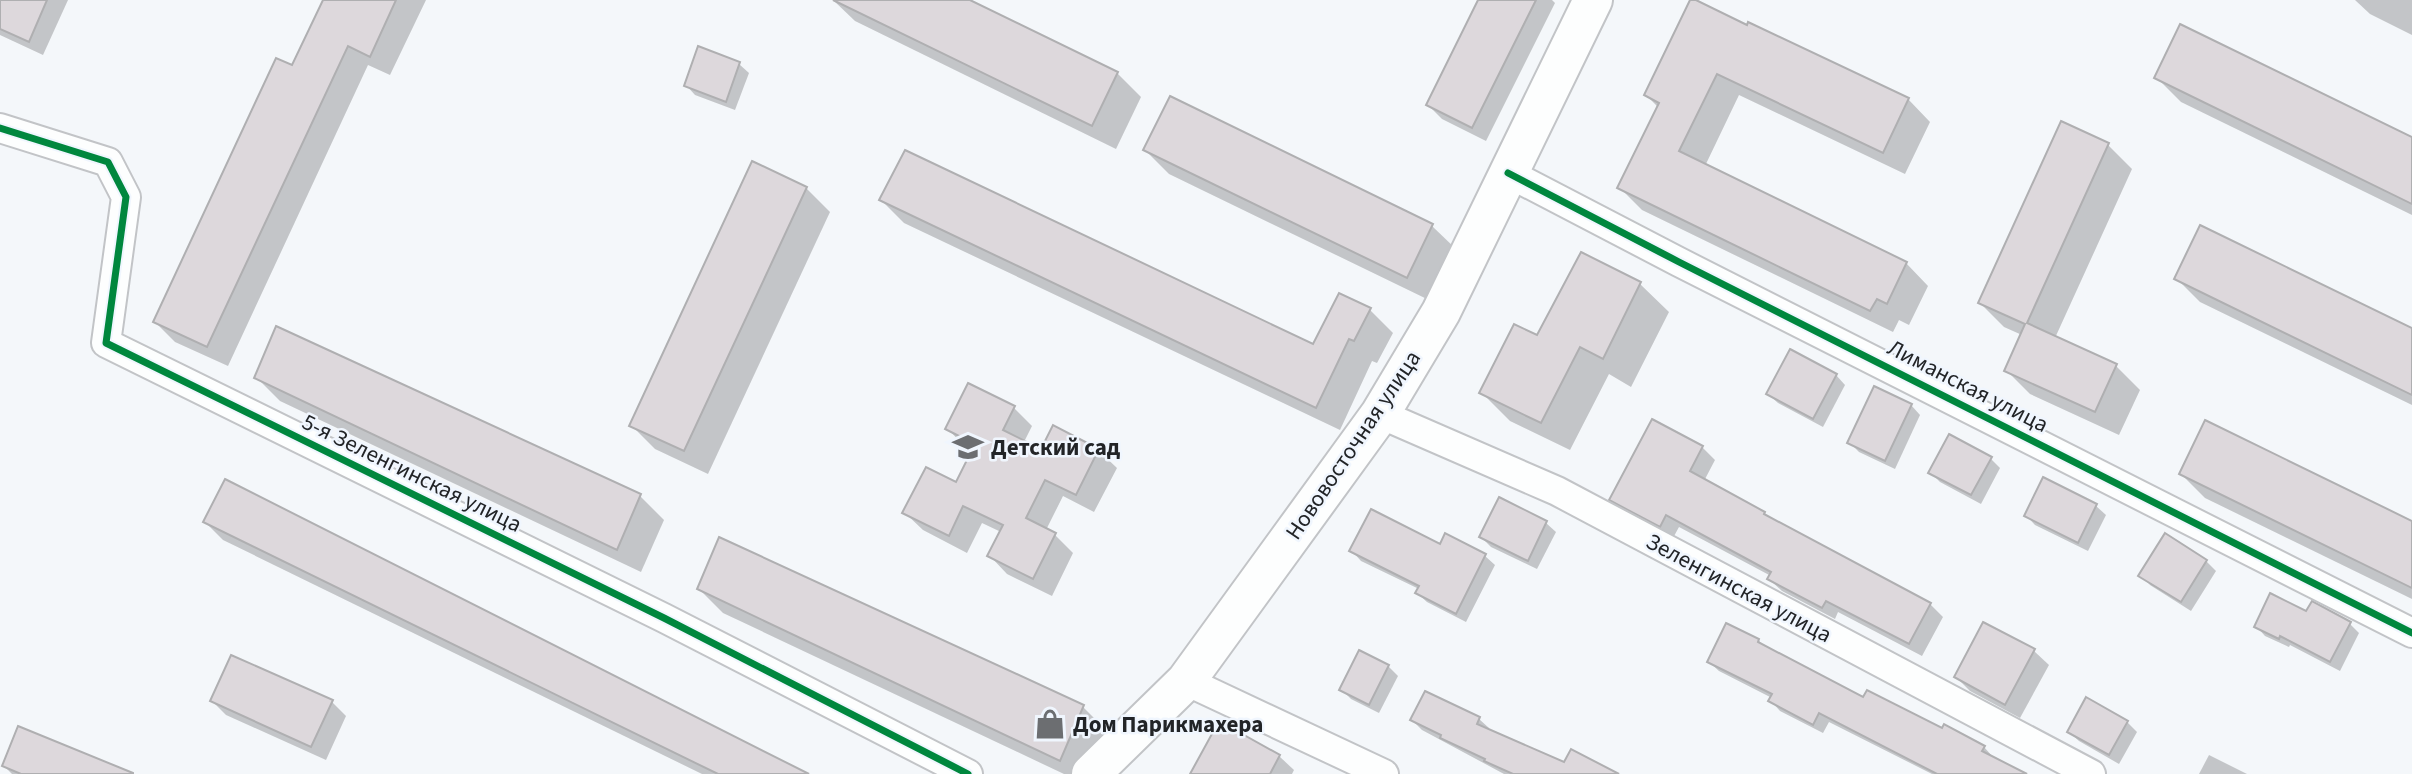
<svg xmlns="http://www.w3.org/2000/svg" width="2412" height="774" viewBox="0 0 2412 774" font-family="'Source Sans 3',sans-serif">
<rect width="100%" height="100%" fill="#f4f7fa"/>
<!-- shadow -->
<g fill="#0003">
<path d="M0,0H68L43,55L0,35Z"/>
<path d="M325,0H426L390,75L368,65L228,366L175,342L155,322L293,67Z"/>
<path d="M833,0H966L1117,73L1141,97L1116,149L855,21Z"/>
<path d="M1480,0H1552L1555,3L1486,141L1442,119L1428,105Z"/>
<path d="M2355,0H2412V35L2370,14Z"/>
<path d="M1667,52L1908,99L1930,122L1905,174L1739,95L1705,166L1906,263L1928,286L1909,325L1899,320L1893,332L1642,210L1620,188L1658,107L1646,95Z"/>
<path d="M739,64L749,73L735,110L695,95L686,85Z"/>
<path d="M2157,78L2412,139V215L2181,102Z"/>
<path d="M2108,145L2132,169L2055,338L2116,366L2140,390L2119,435L2030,394L2006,370L2022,335L2004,327L1980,303Z"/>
<path d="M1145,150L1432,226L1456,249L1431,301L1169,174Z"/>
<path d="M806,188L830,212L708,474L655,449L631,425Z"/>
<path d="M881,200L1314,346L1370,310L1393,333L1377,363L1372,361L1340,430L904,223Z"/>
<path d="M1582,254L1640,284L1669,312L1631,387L1609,374L1570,450L1510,421L1481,392L1538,338Z"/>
<path d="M2176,278L2412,330V405L2200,302Z"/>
<path d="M1836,375L1845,385L1823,427L1778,403L1768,394Z"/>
<path d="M256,377L640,496L664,520L641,572L280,401Z"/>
<path d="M1911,405L1920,415L1895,469L1859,452L1849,442Z"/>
<path d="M1014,408L1032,426L1024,442L1042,451L1098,450L1117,468L1094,512L1063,496L1046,530L1055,535L1073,553L1052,596L1007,574L989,555L1001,532L982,523L967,553L923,530L904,512L957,485L974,451L965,447L947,428Z"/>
<path d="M1702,447L1715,460L1704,481L1764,513L1769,519L1930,604L1943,617L1922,656L1838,612L1835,619L1782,591L1769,579L1771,576L1679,527L1673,538L1623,512L1611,499Z"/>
<path d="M1990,458L2000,468L1981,504L1940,482L1931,473Z"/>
<path d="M2181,474L2412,523V599L2205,498Z"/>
<path d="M2044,480L2096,506L2106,515L2088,551L2035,525L2026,515Z"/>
<path d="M205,522L805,774H702L223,540Z"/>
<path d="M1546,523L1556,532L1537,569L1491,547L1481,537Z"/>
<path d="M1446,536L1485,556L1495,565L1466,622L1427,602L1417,593L1419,589L1361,561L1352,551L1441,546Z"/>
<path d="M2166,536L2206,561L2216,571L2191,611L2150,585L2141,575Z"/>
<path d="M699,589L1083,707L1107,731L1088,774H1064L723,613Z"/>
<path d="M2307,613L2350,624L2359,633L2340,671L2290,645L2289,647L2265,636L2256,626Z"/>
<path d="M1984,624L2034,651L2049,665L2020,718L1970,691L1956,677Z"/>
<path d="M1758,640L1766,648L1864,699L1984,747L1993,757L2024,774H1932L1829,722L1823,733L1780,711L1771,701L1772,698L1719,671L1709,662Z"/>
<path d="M1388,666L1398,676L1379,713L1351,699L1341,689Z"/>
<path d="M1426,693L1479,719L1489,728L1488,731L1564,765L1611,774H1504L1422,730L1412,720Z"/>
<path d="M2087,700L2127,722L2137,732L2119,764L2079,741L2069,732Z"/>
<path d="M212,701L332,702L346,716L326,760L226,715Z"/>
<path d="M2209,755L2247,774H2199Z"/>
<path d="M1279,756L1294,770L1292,774H1192Z"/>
<path d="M4,766L131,774H12Z"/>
</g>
<!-- building -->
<g fill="#ddd8dc" stroke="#afafb1" stroke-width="2">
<path d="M0,0H47L29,42L0,29Z"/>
<path d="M323,0H396L370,57L348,46L207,347L153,322L276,58L292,65Z"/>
<path d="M833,0H970L1118,72L1092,126Z"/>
<path d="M1478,0H1536L1472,128L1426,105Z"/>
<path d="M1690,0H1696L1747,25L1748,22L1909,98L1883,153L1717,74L1679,151L1907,262L1887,304L1877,299L1870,311L1617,188L1659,103L1644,95Z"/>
<path d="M2180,24L2412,137V204L2154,78Z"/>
<path d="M698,46L740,62L726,102L684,86Z"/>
<path d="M1170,96L1433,224L1407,278L1143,150Z"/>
<path d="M2061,121L2109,143L2027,323L2117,364L2095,412L2004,371L2025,324L1978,303Z"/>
<path d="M905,150L1313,344L1339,293L1371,308L1354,341L1349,339L1316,408L879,200Z"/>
<path d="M752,161L807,187L684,451L629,426Z"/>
<path d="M2200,225L2412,328V395L2174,279Z"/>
<path d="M1581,252L1641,282L1603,359L1580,347L1541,423L1479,393L1514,324L1537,335Z"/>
<path d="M276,326L641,494L617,550L254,378Z"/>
<path d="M1790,349L1837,374L1813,419L1766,394Z"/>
<path d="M968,383L1015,406L1003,430L1041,449L1053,425L1099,449L1076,495L1045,480L1026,518L1056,533L1033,579L987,556L1003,525L963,506L949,536L902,513L926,467L956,482L975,444L945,429Z"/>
<path d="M1874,386L1912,404L1885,461L1847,443Z"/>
<path d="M1652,419L1703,446L1690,471L1765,512L1764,514L1931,603L1909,644L1826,601L1822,608L1767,579L1771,572L1666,515L1660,527L1609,500Z"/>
<path d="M2205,420L2412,521V588L2179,474Z"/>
<path d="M1949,434L1992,457L1971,495L1928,473Z"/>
<path d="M2043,477L2097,504L2078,543L2024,516Z"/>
<path d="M225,479L809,774H718L203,522Z"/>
<path d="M1499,497L1547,521L1528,561L1479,537Z"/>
<path d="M1371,509L1440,544L1445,533L1486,554L1456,614L1415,593L1419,586L1349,551Z"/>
<path d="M2165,533L2207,560L2181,602L2138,576Z"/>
<path d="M719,537L1084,705L1060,761L697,589Z"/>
<path d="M2270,593L2306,611L2312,601L2351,622L2330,662L2280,636L2279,639L2254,627Z"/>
<path d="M1983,622L2035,649L2005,705L1954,677Z"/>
<path d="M1726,623L1759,639L1758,642L1863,697L1867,690L1942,728L1944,724L1985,746L1982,751L2027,774H1937L1819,713L1813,725L1768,701L1772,694L1707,662Z"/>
<path d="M1359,650L1389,665L1369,705L1339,690Z"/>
<path d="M231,655L333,700L311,747L210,701Z"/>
<path d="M1425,691L1480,717L1477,724L1564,762L1571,749L1619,774H1513L1484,761L1485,759L1440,738L1441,735L1410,720Z"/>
<path d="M2086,697L2128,721L2109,755L2067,732Z"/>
<path d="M1219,721L1280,755L1270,774H1190Z"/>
<path d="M18,726L133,773V774H21L2,766Z"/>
</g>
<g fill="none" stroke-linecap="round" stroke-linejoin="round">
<!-- street casing -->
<g stroke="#c2c4c7" stroke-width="32">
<g id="street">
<path d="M0,128L108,162L126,197L106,343L664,618L968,774"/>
<path d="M1508,173L1679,262L2412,633"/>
<path d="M1380,414L1557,491L2091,774"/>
<path d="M1186,681L1384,774"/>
</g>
</g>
<!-- secondary casing -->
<g stroke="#c2c4c7" stroke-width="42">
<path id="secondary" d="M1091,774L1186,681L1380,414L1441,312L1593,0"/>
</g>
<!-- street -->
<use href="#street" stroke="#fdfefe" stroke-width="28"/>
<!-- secondary -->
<use href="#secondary" stroke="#fdfefe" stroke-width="38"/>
<!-- cycleway casing -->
<g stroke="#f0f6fe" stroke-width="11">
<g id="cycleway">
<path d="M0,128L108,162L126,197L106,343L664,618L968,774"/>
<path d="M1508,173L1679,262L2412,633"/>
</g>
</g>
<!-- cycleway -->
<use href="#cycleway" stroke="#00873e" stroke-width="7"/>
</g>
<!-- icons -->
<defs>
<g id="school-bare" transform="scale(2.415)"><path d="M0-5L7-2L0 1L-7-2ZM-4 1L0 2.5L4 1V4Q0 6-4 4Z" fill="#6c6e71" stroke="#f0f6fe" stroke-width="2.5" paint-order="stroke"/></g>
<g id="shop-bare" transform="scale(2.415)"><path d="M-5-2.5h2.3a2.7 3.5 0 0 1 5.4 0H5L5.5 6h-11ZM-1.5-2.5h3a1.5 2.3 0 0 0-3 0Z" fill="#6c6e71" stroke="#f0f6fe" stroke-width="2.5" paint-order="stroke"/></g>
</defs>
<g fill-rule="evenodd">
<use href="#school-bare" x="968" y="447"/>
<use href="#shop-bare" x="1050" y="724"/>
</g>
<g text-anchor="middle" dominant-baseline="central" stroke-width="5" stroke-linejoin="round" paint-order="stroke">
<!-- street labels -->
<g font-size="23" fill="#222427" stroke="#f0f6fe">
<text transform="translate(1968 386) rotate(27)">Лиманская улица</text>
<text transform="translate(1353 445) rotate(-56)">Нововосточная улица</text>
<text transform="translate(412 473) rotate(26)">5-я Зеленгинская улица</text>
<text transform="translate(1739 588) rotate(28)">Зеленгинская улица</text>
</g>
<!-- poi labels -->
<g font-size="23" font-weight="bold" fill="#222427" stroke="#f0f6fe" text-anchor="start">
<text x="991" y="447">Детский сад</text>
<text x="1073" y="724">Дом Парикмахера</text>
</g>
</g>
</svg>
